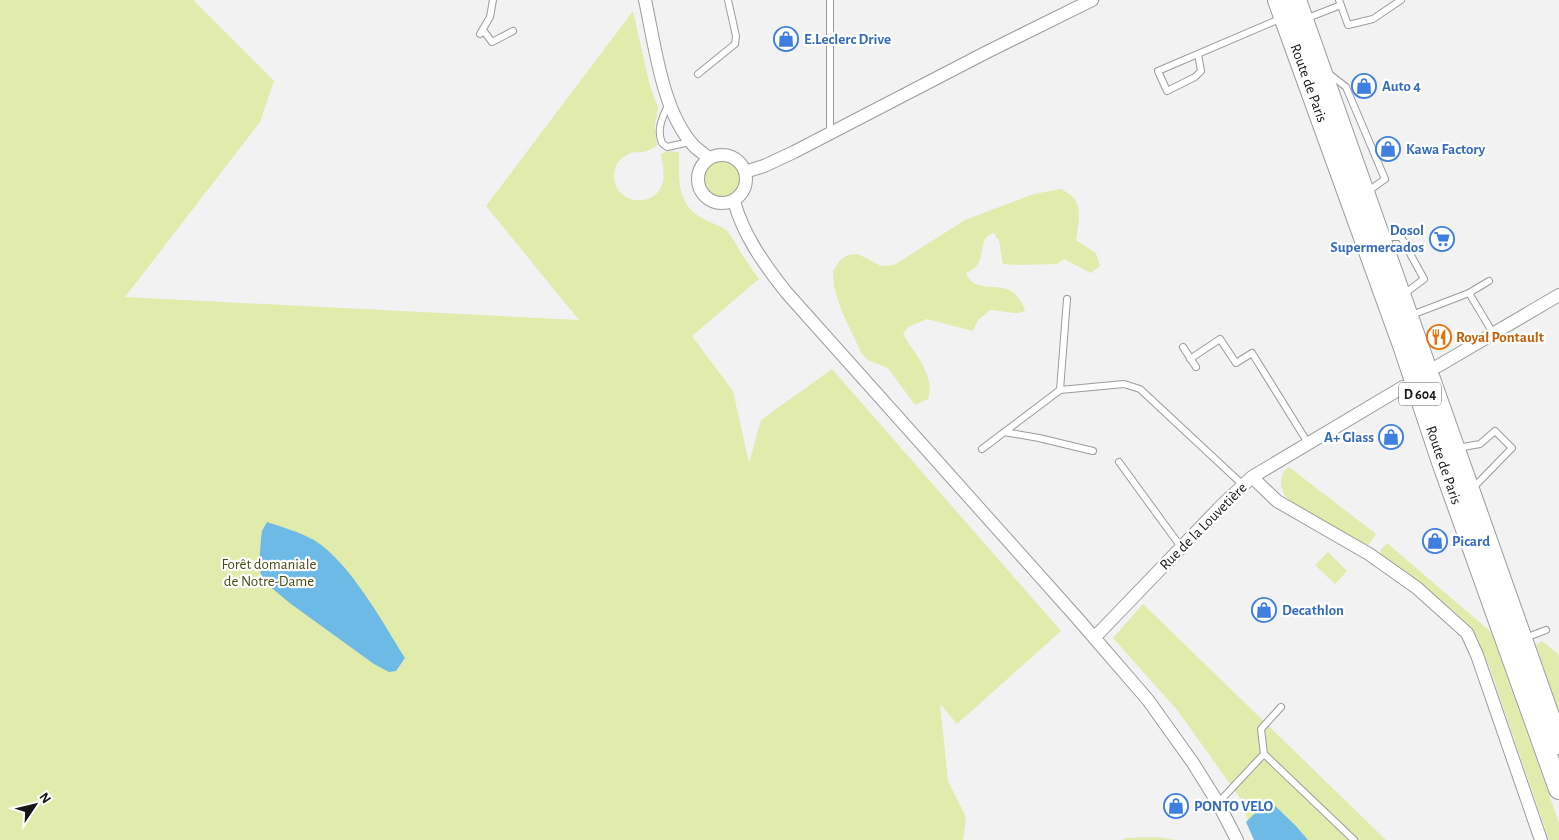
<svg xmlns="http://www.w3.org/2000/svg" width="1559" height="840" viewBox="0 0 1559 840" font-family="'Alegreya Sans',sans-serif">
<style>
.green{fill:#e0ebac}
.water{fill:#6dbae6}
.lines{fill:none;stroke-linecap:round;stroke-linejoin:round}
.lane-casing{stroke:#9a9b9c;stroke-width:8}
.street-casing{stroke:#9a9b9c;stroke-width:14}
.primary-casing{stroke:#9a9b9c;stroke-width:22}
.lane{stroke:#fff;stroke-width:6}
.street{stroke:#fff;stroke-width:12}
.primary{stroke:#fff;stroke-width:20}
.labels{text-anchor:middle;stroke-width:4.5;stroke-linejoin:round;paint-order:stroke}
.shield{fill:#fff;stroke:#5b5c5c;stroke-width:1}
.shield-label{font-size:14px;font-weight:bold;fill:#151616}
.shop-label{font-size:15px;font-weight:bold;fill:#366cbe;stroke:#fff;text-anchor:start}
.street-label{font-size:15px;fill:#151616;stroke:#fff}
.food-label{font-size:15px;font-weight:bold;fill:#c56008;stroke:#fff;text-anchor:start}
.park-label{font-size:15px;fill:#464d16;stroke:#fff}
</style>
<rect width="100%" height="100%" fill="#f2f2f3"/>
<path class="green" d="M 0,0 L 193,0 L 274,81 L 260,122 L 125,297 L 579,320 L 486,206 L 633,11 L 650,86 L 658,108 L 655,125 L 657,146 C 654,147 650,150 646,151 C 636,154 633,149 621,159 C 616,163 614,170 614,176 C 614,205 657,210 663,181 C 665,173 662,163 661,154 L 668,151 L 679,152 C 679,177 676,204 702,218 C 710,223 718,224 726,230 C 734,238 737,247 743,256 C 748,264 753,271 759,279 L 692,336 L 733,391 L 749,463 L 761,420 L 832,369 L 1061,631 L 957,724 L 940,704 L 948,781 L 966,817 L 963,840 L 0,840 Z
M703 179a19 19 0 1 1 38 0a19 19 0 1 1-38 0Z
M 1061,189 C 1064,191 1069,193 1072,196 C 1083,206 1078,227 1076,240 L 1096,253 L 1100,266 L 1091,273 L 1064,259 L 1057,264 L 1018,265 L 1003,264 L 999,241 L 994,233 C 974,238 991,264 966,273 C 977,301 1012,270 1025,311 C 1015,316 1002,310 990,310 L 978,320 L 973,331 L 927,319 L 908,327 L 903,334 C 914,353 936,376 928,399 L 915,405 L 888,368 L 868,360 L 862,354 L 842,312 L 834,287 L 833,271 L 840,260 L 848,255 L 858,254 L 881,266 L 894,265 L 965,220 L 1034,194 Z
M 1289,467 L 1376,534 L 1369,544 L 1365,546 L 1287,501 L 1288,499 C 1279,489 1278,474 1289,467 Z
M 1387,543 L 1491,632 L 1559,823 L 1559,840 L 1549,840 L 1489,666 L 1477,637 L 1469,625 L 1455,612 L 1393,563 L 1381,555 L 1380,551 Z
M 1328,552 L 1347,571 L 1335,584 L 1315,565 Z
M 1143,604 L 1386,840 L 1255,840 L 1240,798 L 1178,711 L 1113,638 Z
M 1542,641 L 1559,655 L 1559,712 L 1536,645 Z
M 1156,837 L 1177,840 L 1122,840 L 1126,838 Z"/>
<path class="water" d="M 267,522 C 282,527 299,532 314,540 C 349,561 383,623 405,658 L 396,671 L 389,672 L 374,664 L 291,604 L 262,580 L 259,565 L 261,539 L 262,531 Z
M 1269,800 L 1295,825 L 1308,840 L 1254,840 L 1246,822 Z"/>
<g class="lines">
<defs>
<path id="lane" d="M 830,0 L 830,134
M 1339,0 L 1348,25 L 1373,19 L 1401,0
M 1305,19 L 1341,5
M 483,30 L 492,42 L 513,31
M 480,34 L 490,17 L 493,0
M 1198,54 L 1201,71 L 1195,77 L 1167,91 L 1158,71 L 1282,18
M 1328,73 L 1346,87 L 1385,179 L 1367,192
M 698,74 L 735,44 L 736,36 L 728,0
M 669,103 C 663,116 656,129 662,143 L 667,147 L 690,142
M 1382,237 L 1401,237 L 1424,279 L 1404,294
M 1469,293 L 1493,333
M 1409,316 L 1469,293 L 1489,281
M 1183,347 L 1196,367
M 1190,359 L 1220,339 L 1236,363 L 1252,353 L 1308,443
M 1060,390 L 1067,299
M 1004,432 L 1039,438 L 1093,451
M 1457,448 L 1480,444 L 1495,431 L 1512,448 L 1472,489
M 982,449 L 1060,390 L 1124,384 L 1140,389 L 1243,485
M 1119,462 L 1181,547
M 1525,638 L 1546,630
M 1281,707 L 1261,729 L 1264,754 L 1354,840
M 1218,803 L 1264,754"/>
<path id="street" d="M 645,0 C 655,45 662,112 694,146 C 698,150 704,154 709,158
M698 179a24 24 0 1 1 48 0a24 24 0 1 1-48 0Z
M 745,172 L 764,166 L 794,152 L 985,53 L 1092,0
M 734,201 C 743,235 764,264 786,292 L 1078,619 L 1148,700 L 1193,763 L 1218,803 L 1237,840
M 1438,366 L 1559,295
M 1252,477 L 1277,501 L 1369,554 L 1417,588 L 1467,633 L 1477,655 L 1541,840
M 1094,638 L 1222,505 L 1252,477 L 1403,387"/>
<path id="primary" d="M 1278,0 L 1404,348 L 1442,462 L 1559,789
M 1296,0 L 1559,744"/>
</defs>
<use href="#lane" class="lane-casing"/>
<use href="#street" class="street-casing"/>
<use href="#primary" class="primary-casing"/>
<use href="#lane" class="lane"/>
<use href="#street" class="street"/>
<use href="#primary" class="primary"/>
</g>
<defs>
<symbol id="shop-ring" viewBox="-11 -11 22 22"><circle r="9.5" fill="#fff" stroke="#3f7fe0" stroke-width="1.5"/><path d="M-5-2.5h2.3a2.7 3.5 0 0 1 5.4 0H5L5.5 6h-11ZM-1.5-2.5h3a1.5 2.3 0 0 0-3 0Z" fill="#3f7fe0"/></symbol>
<symbol id="supermarket-ring" viewBox="-11 -11 22 22"><circle r="9.5" fill="#fff" stroke="#3f7fe0" stroke-width="1.5"/><path d="M-6-5.5h2.5l.6 2H6L4.5 2H-2.5L-4.4-4H-6ZM-1.5 3.2a1.3 1.3 0 1 0 .1 0ZM3 3.2a1.3 1.3 0 1 0 .1 0Z" fill="#3f7fe0"/></symbol>
<symbol id="restaurant-ring" viewBox="-11 -11 22 22"><circle r="9.5" fill="#fff" stroke="#e8710a" stroke-width="1.5"/><path d="M-5-6h1v4h1v-4h1v4h1v-4h1v5L-1.5 .5V6h-2V.5L-5-1ZM5-6V6H3V1.5H1.5Q1.5-4 5-6Z" fill="#e8710a"/></symbol>
</defs>
<g fill-rule="evenodd">
<use href="#shop-ring" x="772" y="25" width="28" height="28"/>
<use href="#shop-ring" x="1350" y="72" width="28" height="28"/>
<use href="#shop-ring" x="1374" y="135" width="28" height="28"/>
<use href="#supermarket-ring" x="1428" y="225" width="28" height="28"/>
<use href="#restaurant-ring" x="1425" y="323" width="28" height="28"/>
<use href="#shop-ring" x="1377" y="423" width="28" height="28"/>
<use href="#shop-ring" x="1421" y="527" width="28" height="28"/>
<use href="#shop-ring" x="1250" y="596" width="28" height="28"/>
<use href="#shop-ring" x="1162" y="792" width="28" height="28"/>
</g>
<g class="labels">
<rect class="shield" x="1399" y="382.5" width="42" height="23" rx="4"/>
<g class="shield-label">
<text x="1420" y="399">D 604</text>
</g>
<g class="shop-label">
<text x="804" y="44">E.Leclerc Drive</text>
<text x="1382" y="91">Auto 4</text>
<text x="1406" y="154">Kawa Factory</text>
<text x="1424" y="235" text-anchor="end">Dosol<tspan x="1424" dy="17">Supermercados</tspan></text>
<text x="1374" y="442" text-anchor="end">A+ Glass</text>
<text x="1452" y="546">Picard</text>
<text x="1282" y="615">Decathlon</text>
<text x="1194" y="811">PONTO VELO</text>
</g>
<g class="street-label">
<text transform="translate(1309 83) rotate(70)" y="5">Route de Paris</text>
<text transform="translate(1444 465) rotate(71)" y="5">Route de Paris</text>
<text transform="translate(1203 526) rotate(-45)" y="5">Rue de la Louvetière</text>
</g>
<g class="food-label">
<text x="1456" y="342">Royal Pontault</text>
</g>
<g class="park-label">
<text x="269" y="569">Forêt domaniale<tspan x="269" dy="17">de Notre-Dame</tspan></text>
</g>
</g>
<g transform="translate(35 805) rotate(55)" stroke="#ffffff" stroke-width="4" paint-order="stroke">
<path d="M0-4L9 19L0 12L-9 19Z" fill="#151616"/>
<text y="-8" font-size="14" font-weight="bold" text-anchor="middle" fill="#151616">N</text>
</g>
</svg>
